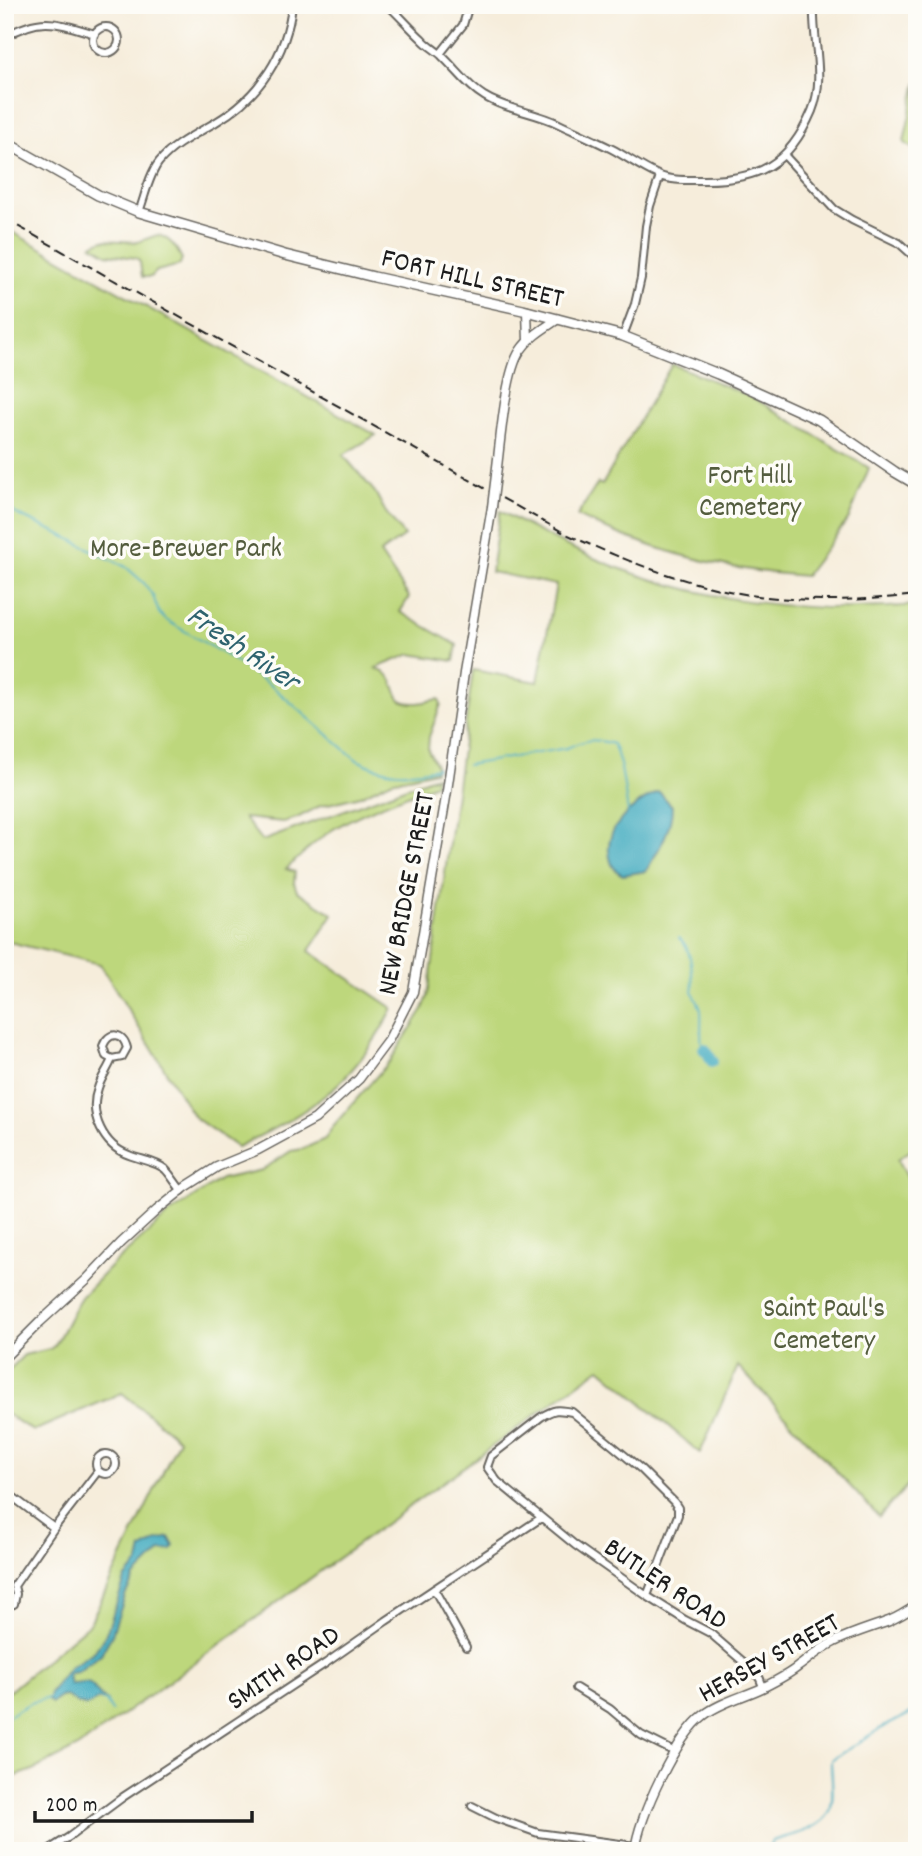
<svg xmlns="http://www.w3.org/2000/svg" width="922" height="1856" viewBox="0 0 922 1856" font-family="Dekko,sans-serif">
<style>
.green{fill:#bdd77c;stroke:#6c7a4c;stroke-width:2}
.water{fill:#40aabf;stroke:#2e636e;stroke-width:2}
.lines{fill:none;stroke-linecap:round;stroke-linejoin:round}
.stream{stroke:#40aabf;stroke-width:2}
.river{stroke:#40aabf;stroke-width:12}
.minor-casing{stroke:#68655f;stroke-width:10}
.tertiary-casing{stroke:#68655f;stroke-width:11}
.secondary-casing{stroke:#68655f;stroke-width:12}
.minor{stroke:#fff;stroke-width:6}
.tertiary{stroke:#fff;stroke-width:8}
.secondary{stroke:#fff;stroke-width:9}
.rail{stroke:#1c1c1c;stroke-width:2;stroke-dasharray:10 5;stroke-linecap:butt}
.tertiary-bridge-casing{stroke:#68655f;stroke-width:11;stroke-linecap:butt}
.tertiary-bridge{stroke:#fff;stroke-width:8}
.labels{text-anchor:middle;stroke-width:7;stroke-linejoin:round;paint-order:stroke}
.street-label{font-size:28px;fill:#1c1c1c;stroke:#fdfcf7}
.park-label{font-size:28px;fill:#545d3e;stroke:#fdfcf7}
.water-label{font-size:30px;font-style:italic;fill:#2e636e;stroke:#fdfcf7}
</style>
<rect width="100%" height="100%" fill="#fdfcf7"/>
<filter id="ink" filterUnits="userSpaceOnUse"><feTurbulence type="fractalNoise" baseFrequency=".0143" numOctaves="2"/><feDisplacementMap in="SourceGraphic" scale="14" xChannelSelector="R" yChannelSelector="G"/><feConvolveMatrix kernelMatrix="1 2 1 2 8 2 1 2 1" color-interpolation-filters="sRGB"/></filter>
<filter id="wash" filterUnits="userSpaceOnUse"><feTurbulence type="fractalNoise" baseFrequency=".00686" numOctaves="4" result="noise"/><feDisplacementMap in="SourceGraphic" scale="28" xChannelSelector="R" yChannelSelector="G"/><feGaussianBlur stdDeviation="1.57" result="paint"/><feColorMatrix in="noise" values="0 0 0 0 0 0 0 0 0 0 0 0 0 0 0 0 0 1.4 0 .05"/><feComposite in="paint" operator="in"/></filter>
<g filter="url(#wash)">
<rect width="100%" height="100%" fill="#f6eddb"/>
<path class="green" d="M 917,82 L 917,152 L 904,142 Z
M 5,228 L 376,435 L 343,455 L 375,492 L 385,511 L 404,536 L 380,553 L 409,597 L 400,612 L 457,645 L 454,661 L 411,654 L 376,668 C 380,671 386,672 390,677 C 399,690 393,704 416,703 C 423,703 431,700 439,699 L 441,704 L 429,737 L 428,750 L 436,765 L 435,771 L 391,781 L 360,796 L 320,806 L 297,818 L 283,822 L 244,818 L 262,841 L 436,776 L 435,784 C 402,798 362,811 332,830 C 315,841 301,856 286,869 L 295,872 L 294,883 L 297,891 L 333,914 L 309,951 L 393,1008 C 355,1083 311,1112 237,1147 L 194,1117 L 100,964 L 5,941 Z
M 157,235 C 170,237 177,249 182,259 L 180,265 L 157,271 L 151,277 L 142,277 L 140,262 L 136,258 L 107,254 L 92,245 L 103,240 L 138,242 Z
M 672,364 L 752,397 L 869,468 L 849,518 L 805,576 C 725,571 649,550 577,516 L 598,483 L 602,485 Z
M 500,511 C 531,528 563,545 596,559 C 697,602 808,615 917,605 L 917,1146 L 898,1159 L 917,1196 L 917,1475 L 879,1517 L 738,1366 L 700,1453 L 600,1368 L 80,1746 L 33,1770 L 5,1780 L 5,1695 L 90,1623 L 179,1439 L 122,1393 L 33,1431 L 5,1413 L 5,1374 L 24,1355 L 50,1349 L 55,1345 L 75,1307 L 81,1297 L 112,1265 L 170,1213 L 221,1179 L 262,1170 L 291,1151 L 303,1149 L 325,1139 L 333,1126 L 390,1061 L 423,1009 L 428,996 L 473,670 L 538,682 L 556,585 L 491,572 Z"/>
<path class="water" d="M 659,792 L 672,806 C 672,830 658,851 646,871 L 623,875 C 615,871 612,867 610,858 C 602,828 635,803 659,792 Z
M 169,1537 L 174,1546 L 172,1550 L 161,1551 L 135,1577 L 126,1593 L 111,1637 L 101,1654 L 78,1672 L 70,1673 L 68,1676 L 70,1684 C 75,1684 83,1682 88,1683 C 95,1686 98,1696 105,1700 L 97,1700 L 87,1706 L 79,1704 L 66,1696 L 60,1697 L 52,1703 L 48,1700 L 50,1693 L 70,1667 L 95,1651 L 106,1634 L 125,1579 L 139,1562 L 142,1549 L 157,1541 Z"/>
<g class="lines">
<path class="stream" d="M 5,506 L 18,515 L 64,536 L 126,567 L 144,583 L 153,596 L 159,613 L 166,620 L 232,659 L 274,688 L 357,760 C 386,774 405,775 437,768
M 467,765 L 567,748 C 587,739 592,738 613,744 C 623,766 624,789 628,812
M 679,938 C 693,949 692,974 693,990 C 694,998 700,1003 701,1011 C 702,1022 700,1033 702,1045
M 102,1700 L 106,1701 L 112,1711
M 5,1718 L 30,1703 L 49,1698
M 768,1851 L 772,1841 C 789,1836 823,1829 830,1811 C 835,1796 831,1776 831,1760 L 878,1730 L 917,1710"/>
<path class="river" d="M 704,1049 L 708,1053 L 712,1061"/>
</g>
</g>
<g filter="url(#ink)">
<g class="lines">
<defs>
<path id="minor" d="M 388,5 C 400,16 410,28 422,39 C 428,46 436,50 442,56 C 456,69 467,86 484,96 C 506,110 535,112 559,124 C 576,132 594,140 612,149 C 627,157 642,168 658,175 C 670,181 687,180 700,180 C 758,181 789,165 812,111 C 826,77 812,40 814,5
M93 40a13 13 0 1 1 26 0a13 13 0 1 1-26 0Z
M 5,37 C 41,15 58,23 95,34
M 440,54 L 463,25 L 469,5
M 785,156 L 834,209 L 852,220 L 899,243 L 917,259
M 139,212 C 145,196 149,175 159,162 C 174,144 196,134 216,122 C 259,97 287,54 292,5
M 623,336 L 635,304 L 641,278 L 646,226 L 650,206 L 660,176
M 112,1059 L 106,1056 L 103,1046 C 109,1031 123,1032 127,1048 L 122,1057 L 112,1059 C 108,1069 101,1078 98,1088 C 88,1115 104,1146 129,1155 C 141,1160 155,1161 165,1169 C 171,1175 176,1184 182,1191
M96 1464a10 10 0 1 1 20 0a10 10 0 1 1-20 0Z
M 5,1491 L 54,1528 L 98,1471
M 434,1589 L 466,1647
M 647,1596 L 678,1515 L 678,1508 L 674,1502 L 641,1469 L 572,1412 C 557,1409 554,1409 541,1417 L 491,1456 L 487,1467 L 497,1481 L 575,1545 L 647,1596 L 685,1620 L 710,1633 L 755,1672 L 760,1679 L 763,1687
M 5,1607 L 14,1604 L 16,1594 L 14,1586 L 54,1528
M 576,1688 L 610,1709 L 641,1735 L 675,1752
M 472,1806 L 496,1818 L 538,1833 L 635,1846
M 47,1851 L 69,1837 L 123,1797 L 326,1663 L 386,1621 L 541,1518"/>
<path id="tertiary" d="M 527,311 L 528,341
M 496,475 C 500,446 505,373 520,351 C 530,336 545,328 558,319
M 5,1357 L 40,1322 L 87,1279 L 121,1243 L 157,1210 L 187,1186 L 217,1167 L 258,1150 L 315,1119 L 359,1079 L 389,1039 L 413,992 L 447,791 L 464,673 L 492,507
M 635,1851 C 638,1818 677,1735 704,1715 C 721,1702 743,1697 762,1688 C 774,1682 788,1675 799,1666 C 810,1658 821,1648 834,1642 C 852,1633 870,1628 889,1621 C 898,1617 908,1611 917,1605"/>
<path id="secondary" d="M 5,142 L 98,195 L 139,212 L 285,255 L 374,277 L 523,310 L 623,336 L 718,374 L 819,420 L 895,472 L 917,485"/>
</defs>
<use href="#minor" class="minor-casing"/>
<use href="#tertiary" class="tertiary-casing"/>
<use href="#secondary" class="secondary-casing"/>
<use href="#minor" class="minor"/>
<use href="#tertiary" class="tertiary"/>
<use href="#secondary" class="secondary"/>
<path class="rail" d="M 5,219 L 566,534 C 622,559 678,582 739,593 C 792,603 863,601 917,595"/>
<defs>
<path id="tertiary-bridge" d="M 492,507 L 496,475"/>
</defs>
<use href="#tertiary-bridge" class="tertiary-bridge-casing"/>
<use href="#tertiary-bridge" class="tertiary-bridge"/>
</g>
</g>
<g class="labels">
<g class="street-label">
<text transform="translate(473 276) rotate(13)" y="10">FORT HILL STREET</text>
<text transform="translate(404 893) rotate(-79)" y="10">NEW BRIDGE STREET</text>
<text transform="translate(667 1582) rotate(34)" y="10">BUTLER ROAD</text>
<text transform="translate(768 1656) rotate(-29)" y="10">HERSEY STREET</text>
<text transform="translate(282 1666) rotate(-34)" y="10">SMITH ROAD</text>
</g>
<g class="park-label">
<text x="750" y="483">Fort Hill<tspan x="750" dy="32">Cemetery</tspan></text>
<text x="186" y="556">More-Brewer Park</text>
<text x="824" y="1316">Saint Paul's<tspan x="824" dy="32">Cemetery</tspan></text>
</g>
<g class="water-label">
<text transform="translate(244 647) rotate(34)" y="10">Fresh River</text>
</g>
</g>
<rect width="922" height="1856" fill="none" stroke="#fdfcf7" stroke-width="28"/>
<path d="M35 1811v10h217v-10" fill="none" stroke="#1c1c1c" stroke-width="3.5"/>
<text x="46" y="1811" font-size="21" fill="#1c1c1c" stroke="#fdfcf7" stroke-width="5" paint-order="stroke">200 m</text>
</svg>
